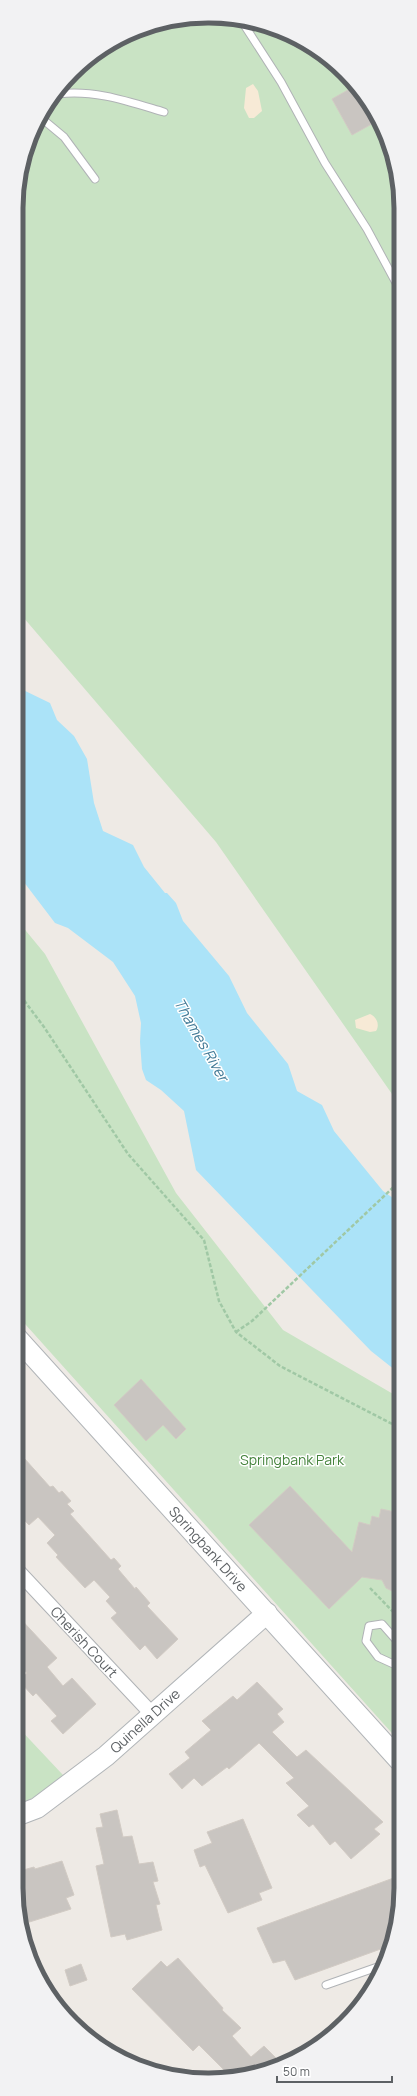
<svg xmlns="http://www.w3.org/2000/svg" width="417" height="2096" viewBox="0 0 417 2096" font-family="Manrope,sans-serif">
<style>
.green{fill:#c9e3c4}
.sand{fill:#f7ead6}
.water{fill:#abe3f8}
.building{fill:#c9c5c1;stroke:#d2cbc4}
.lines{fill:none;stroke-linecap:round;stroke-linejoin:round}
.lane-casing{stroke:#b0b3b6;stroke-width:9}
.street-casing{stroke:#b0b3b6;stroke-width:16}
.secondary-casing{stroke:#b1b5b8;stroke-width:22}
.path{stroke:#a0c8a5;stroke-width:2.5;stroke-dasharray:4 2;stroke-linecap:butt}
.lane{stroke:#fff;stroke-width:7}
.street{stroke:#fff;stroke-width:14}
.secondary{stroke:#fff;stroke-width:20}
.labels{text-anchor:middle;stroke-width:3;stroke-linejoin:round;paint-order:stroke}
.park-label{font-size:14px;fill:#45833d;stroke:#fff}
.street-label{font-size:14px;fill:#5d6164;stroke:#fff}
.water-label{font-size:15px;font-style:italic;fill:#437b97;stroke:#fff}
.rim{fill:none;stroke:#5d6164;stroke-width:5}
</style>
<rect width="100%" height="100%" fill="#eeeae5"/>
<path class="green" d="M 233,18 L 294,36 L 345,73 L 381,124 L 401,196 L 400,1091 L 392,1094 L 216,842 L 17,610 L 18,184 L 42,112 L 91,56 L 158,23 Z
M 17,920 L 45,954 L 176,1193 L 283,1330 L 400,1398 L 399,1741 L 17,1315 Z
M 16,1725 L 63,1775 L 36,1796 L 16,1807 Z"/>
<path class="sand" d="M 253,84 L 258,91 L 262,111 L 254,118 L 249,118 L 244,108 L 246,88 Z
M 370,1014 C 377,1017 380,1025 376,1031 L 370,1032 L 356,1028 L 355,1020 Z"/>
<path class="water" d="M 17,687 L 50,703 L 57,720 L 74,736 L 87,759 L 94,803 L 103,831 L 133,845 L 144,867 L 165,893 L 167,893 L 176,903 L 183,921 L 229,976 L 247,1013 L 288,1064 L 297,1091 L 322,1105 L 334,1131 L 383,1191 L 400,1203 L 400,1374 L 371,1351 L 196,1170 L 184,1111 L 161,1090 L 146,1080 L 142,1069 L 140,1042 L 141,1023 L 135,996 L 113,962 L 68,928 L 55,923 L 17,873 Z"/>
<path class="building" d="M 355,86 L 379,120 L 352,135 L 332,99 Z
M 141,1379 L 186,1429 L 176,1439 L 163,1425 L 146,1441 L 114,1405 Z
M 16,1449 L 50,1487 L 53,1486 L 59,1493 L 62,1491 L 71,1501 L 67,1504 L 74,1511 L 70,1514 L 111,1560 L 114,1558 L 121,1566 L 118,1569 L 135,1589 L 136,1587 L 150,1603 L 147,1606 L 178,1639 L 157,1659 L 145,1645 L 140,1650 L 111,1618 L 117,1613 L 106,1601 L 110,1597 L 94,1580 L 85,1588 L 56,1557 L 58,1555 L 47,1543 L 55,1535 L 38,1517 L 29,1525 L 16,1512 Z
M 290,1486 L 352,1552 L 359,1522 L 370,1525 L 372,1516 L 379,1518 L 381,1509 L 400,1513 L 400,1595 L 386,1588 L 382,1580 L 362,1577 L 329,1609 L 249,1525 Z
M 16,1614 L 57,1658 L 47,1667 L 63,1686 L 72,1678 L 96,1704 L 63,1734 L 51,1721 L 57,1716 L 36,1693 L 33,1696 L 19,1681 L 27,1673 L 16,1660 Z
M 257,1682 L 283,1709 L 277,1714 L 284,1722 L 272,1732 L 297,1757 L 306,1750 L 383,1822 L 374,1829 L 380,1834 L 351,1859 L 335,1841 L 330,1845 L 313,1824 L 309,1827 L 297,1815 L 309,1806 L 286,1783 L 294,1778 L 259,1743 L 229,1769 L 227,1767 L 202,1786 L 194,1778 L 182,1789 L 169,1774 L 190,1758 L 185,1752 L 211,1730 L 202,1721 L 233,1696 L 237,1700 Z
M 117,1810 L 123,1837 L 132,1836 L 139,1864 L 153,1862 L 158,1881 L 153,1882 L 160,1904 L 156,1905 L 162,1930 L 127,1940 L 125,1934 L 111,1937 L 96,1866 L 104,1864 L 96,1828 L 103,1827 L 100,1814 Z
M 243,1819 L 272,1888 L 259,1893 L 262,1900 L 228,1913 L 205,1865 L 200,1867 L 194,1850 L 212,1843 L 207,1832 Z
M 62,1861 L 74,1895 L 66,1898 L 71,1909 L 23,1924 L 16,1888 L 16,1872 L 34,1867 L 35,1869 Z
M 399,1876 L 399,1912 L 389,1946 L 295,1980 L 285,1960 L 273,1963 L 257,1928 Z
M 178,1958 L 223,2008 L 222,2010 L 241,2028 L 232,2036 L 251,2057 L 264,2046 L 276,2058 L 258,2071 L 229,2075 L 199,2045 L 193,2051 L 132,1989 L 161,1961 L 167,1967 Z
M 81,1964 L 87,1980 L 70,1986 L 65,1970 Z"/>
<g class="lines">
<defs>
<path id="lane" d="M 241,20 L 281,82 L 325,163 L 367,229 L 401,292
M 58,94 C 94,89 130,102 164,112
M 40,117 L 64,137 L 95,179
M 400,1667 L 378,1657 L 366,1641 L 369,1626 L 382,1624 L 397,1641 L 400,1656
M 326,1985 L 383,1965"/>
<path id="street" d="M 16,1569 L 152,1714"/>
<path id="secondary" d="M 17,1338 L 399,1760
M 16,1816 L 37,1808 L 106,1756 L 267,1613"/>
</defs>
<use href="#lane" class="lane-casing"/>
<use href="#street" class="street-casing"/>
<use href="#secondary" class="secondary-casing"/>
<path class="path" d="M 17,991 L 44,1027 L 128,1154 L 204,1240 L 219,1301 L 236,1332 L 280,1366 L 400,1428
M 236,1332 L 252,1321 L 400,1181
M 370,1588 L 400,1619"/>
<use href="#lane" class="lane"/>
<use href="#street" class="street"/>
<use href="#secondary" class="secondary"/>
</g>
<g class="labels">
<g class="park-label">
<text x="292" y="1465">Springbank Park</text>
</g>
<g class="street-label">
<text transform="translate(208 1549) rotate(48)" y="5">Springbank Drive</text>
<text transform="translate(84 1642) rotate(47)" y="5">Cherish Court</text>
<text transform="translate(145 1721) rotate(-42)" y="5">Quinella Drive</text>
</g>
<g class="water-label">
<text transform="translate(201 1040) rotate(60)" y="5">Thames River</text>
</g>
</g>
<path d="M0 0H417V2096H0ZM208 23H209A185 185 0 0 1 394 208V1888A185 185 0 0 1 209 2073H208A185 185 0 0 1 23 1888V208A185 185 0 0 1 208 23Z" fill="#f2f2f3" fill-rule="evenodd"/>
<path class="rim" d="M208 23H209A185 185 0 0 1 394 208V1888A185 185 0 0 1 209 2073H208A185 185 0 0 1 23 1888V208A185 185 0 0 1 208 23Z"/>
<path d="M277 2076v6h115v-6" fill="none" stroke="#5d6164" stroke-width="2"/>
<text x="283" y="2076" font-size="12" fill="#5d6164" stroke="#ffffff" stroke-width="3" paint-order="stroke">50 m</text>
</svg>
